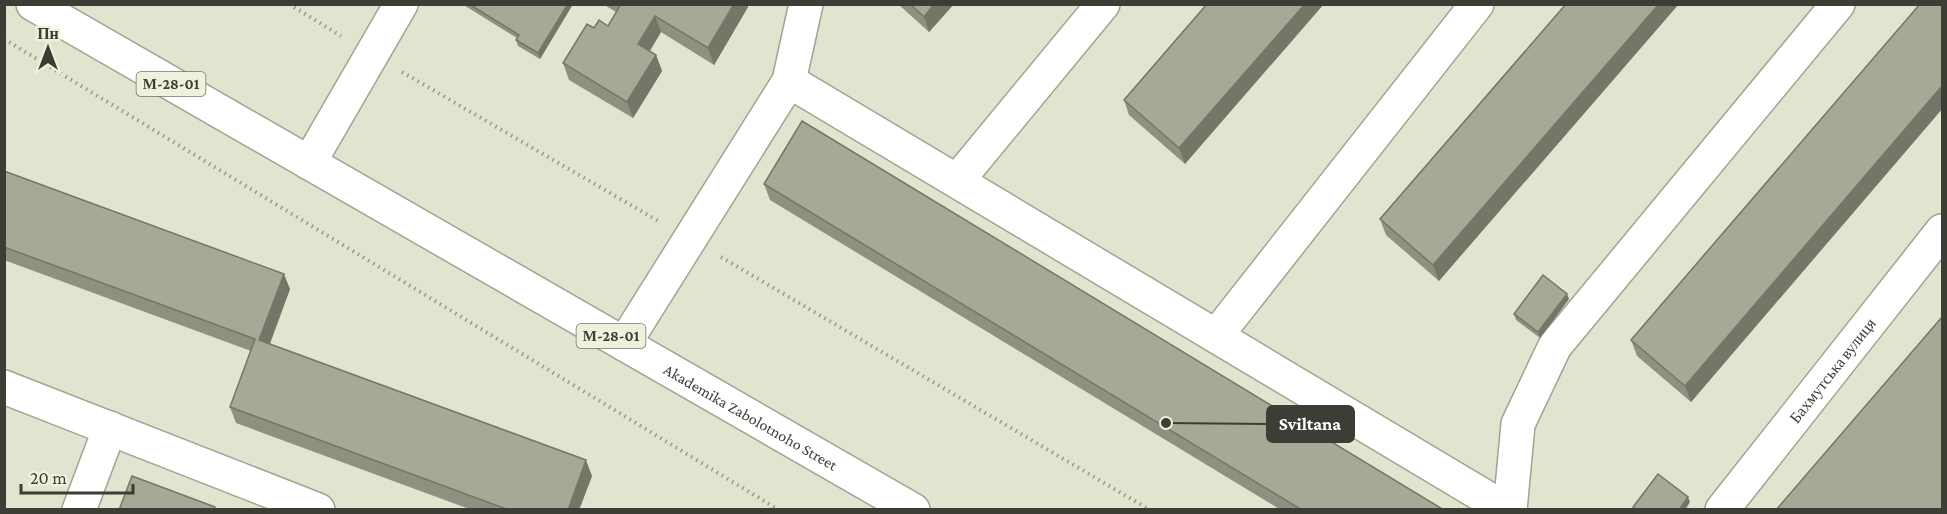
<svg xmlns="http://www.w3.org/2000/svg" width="1947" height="514" viewBox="0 0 1947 514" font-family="'Crimson Pro',serif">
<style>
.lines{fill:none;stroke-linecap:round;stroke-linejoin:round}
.minor-casing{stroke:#a1a490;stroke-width:36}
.highway-casing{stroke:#a1a490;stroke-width:36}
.path{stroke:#989a8b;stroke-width:4;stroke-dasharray:1.5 4.5;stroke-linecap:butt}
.minor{stroke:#fff;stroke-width:33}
.highway{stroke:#fff;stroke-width:33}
.wall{fill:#8f9180}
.shaded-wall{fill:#747668}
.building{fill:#a6a995;stroke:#747668;stroke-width:1.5}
.labels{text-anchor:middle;stroke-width:6;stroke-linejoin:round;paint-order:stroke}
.shield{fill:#eef2dd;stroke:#717367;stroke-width:1.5}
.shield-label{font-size:15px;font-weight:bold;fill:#3c3d35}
.street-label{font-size:16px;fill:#3c3d35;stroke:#eef2dd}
.leader{fill:none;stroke:#3c3d35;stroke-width:2}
.callout-dot{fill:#3c3d35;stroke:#eef2dd;stroke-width:2}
.callout{fill:#3c3d35;stroke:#3c3d35;stroke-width:2}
.callout-label{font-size:18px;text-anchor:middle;font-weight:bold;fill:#fff}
</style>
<rect width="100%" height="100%" fill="#e1e4cf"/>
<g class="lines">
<defs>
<g id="minor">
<path d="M 789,81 L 1507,510"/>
<path d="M 309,163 L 401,4"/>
<path d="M 957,181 L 1103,4"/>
<path d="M 1216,336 L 1477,4"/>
<path d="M 624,344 L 789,81 L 806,4"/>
<path d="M 4,387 L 318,510"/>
<path d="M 79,510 L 110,428"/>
<path d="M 1510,510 L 1518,424 L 1555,346 L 1838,4"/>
<path id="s1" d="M 1722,510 L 1942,231"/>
</g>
<g id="highway">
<path id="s2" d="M 33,4 L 913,510"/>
</g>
</defs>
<use href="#minor" class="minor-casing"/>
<use href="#highway" class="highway-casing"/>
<path class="path" d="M 289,4 L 341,36
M 4,39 L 779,510
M 402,72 L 660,222
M 721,257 L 1150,510"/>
<use href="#minor" class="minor"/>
<use href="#highway" class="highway"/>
</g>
<path class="wall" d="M 462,4 L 573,4 L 540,59 L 518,46 L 516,40 L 517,38 Z
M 603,4 L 748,4 L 748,7 L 714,65 L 661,32 L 650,51 L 656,55 L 662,71 L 633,118 L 569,80 L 563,63 L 594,28 L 608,26 L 616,12 Z
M 898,4 L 954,4 L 929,32 Z
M 1207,4 L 1185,164 L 1129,115 L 1124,100 Z
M 1566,4 L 1439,281 L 1386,235 L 1380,219 Z
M 1942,4 L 1942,109 L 1691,402 L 1637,356 L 1631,340 Z
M 4,171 L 290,289 L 270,344 L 592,476 L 579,510 L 472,510 L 236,423 L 230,407 L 251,351 L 4,260 Z
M 764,184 L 1444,510 L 1281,510 L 770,200 Z
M 1569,299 L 1540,338 L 1516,320 L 1514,314 Z"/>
<path class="shaded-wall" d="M 568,4 L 573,4 L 540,59 L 538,53 Z
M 734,4 L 748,4 L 748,7 L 714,65 L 708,48 Z
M 934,4 L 954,4 L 929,32 L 924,17 Z
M 1305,4 L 1324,4 L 1185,164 L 1179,148 Z
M 1659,4 L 1679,4 L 1439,281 L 1433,265 Z
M 655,16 L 661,32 L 644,60 L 638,44 Z
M 656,55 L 662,71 L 633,118 L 627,102 Z
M 1942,86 L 1942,109 L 1691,402 L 1685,386 Z
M 284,274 L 290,289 L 265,356 L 259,340 Z
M 1567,294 L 1569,299 L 1540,338 L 1538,332 Z
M 586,460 L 592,476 L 579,510 L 568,510 Z
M 1688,497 L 1690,502 L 1685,510 L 1679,510 Z"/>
<path class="building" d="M 469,4 L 568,4 L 538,53 L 516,40 L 519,35 Z
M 621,4 L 734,4 L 708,48 L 655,16 L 638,44 L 656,55 L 627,102 L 563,63 L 587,24 L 594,28 L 599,20 L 608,26 Z
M 910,4 L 934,4 L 924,17 Z
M 1207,4 L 1305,4 L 1179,148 L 1124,100 Z
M 1566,4 L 1659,4 L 1433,265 L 1380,219 Z
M 1920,4 L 1942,4 L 1942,86 L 1685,386 L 1631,340 Z
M 802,121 L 1444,510 L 1302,510 L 764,184 Z
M 4,171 L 284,274 L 259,340 L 586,460 L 568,510 L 509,510 L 230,407 L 255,339 L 4,247 Z
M 1543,275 L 1567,294 L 1538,332 L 1514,314 Z
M 1942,317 L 1942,510 L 1776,510 Z
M 1658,474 L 1688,497 L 1679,510 L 1635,510 L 1633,507 Z
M 132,476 L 215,507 L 214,510 L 119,510 Z"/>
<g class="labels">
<g class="shield">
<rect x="136.5" y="72" width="69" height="24" rx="4.5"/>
<rect x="576.5" y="324" width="69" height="24" rx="4.5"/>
</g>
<g class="shield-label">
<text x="171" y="89">М-28-01</text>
<text x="611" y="341">М-28-01</text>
</g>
<g class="street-label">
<text dy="6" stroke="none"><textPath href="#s1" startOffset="178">Бахмутська вулиця</textPath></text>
<text dy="6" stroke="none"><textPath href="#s2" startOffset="828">Akademika Zabolotnoho Street</textPath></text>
</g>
</g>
<path class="leader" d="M1166 423L1267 424"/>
<circle class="callout-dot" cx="1166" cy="423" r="6"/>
<rect class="callout" x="1267" y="406" width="87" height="36" rx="6"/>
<g class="callout-label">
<text x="1310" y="430">Sviltana</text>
</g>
<rect width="1947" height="514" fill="none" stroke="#3c3d35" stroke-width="12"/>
<g transform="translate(48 48)" stroke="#eef2dd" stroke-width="4.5" paint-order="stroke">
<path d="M0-4.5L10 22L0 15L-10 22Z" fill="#3c3d35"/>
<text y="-9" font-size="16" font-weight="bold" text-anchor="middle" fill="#3c3d35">Пн</text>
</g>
<path d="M21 484v9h112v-9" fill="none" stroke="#3c3d35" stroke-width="3"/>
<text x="30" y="484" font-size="18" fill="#3c3d35" stroke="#eef2dd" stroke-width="4.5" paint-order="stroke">20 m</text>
</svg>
